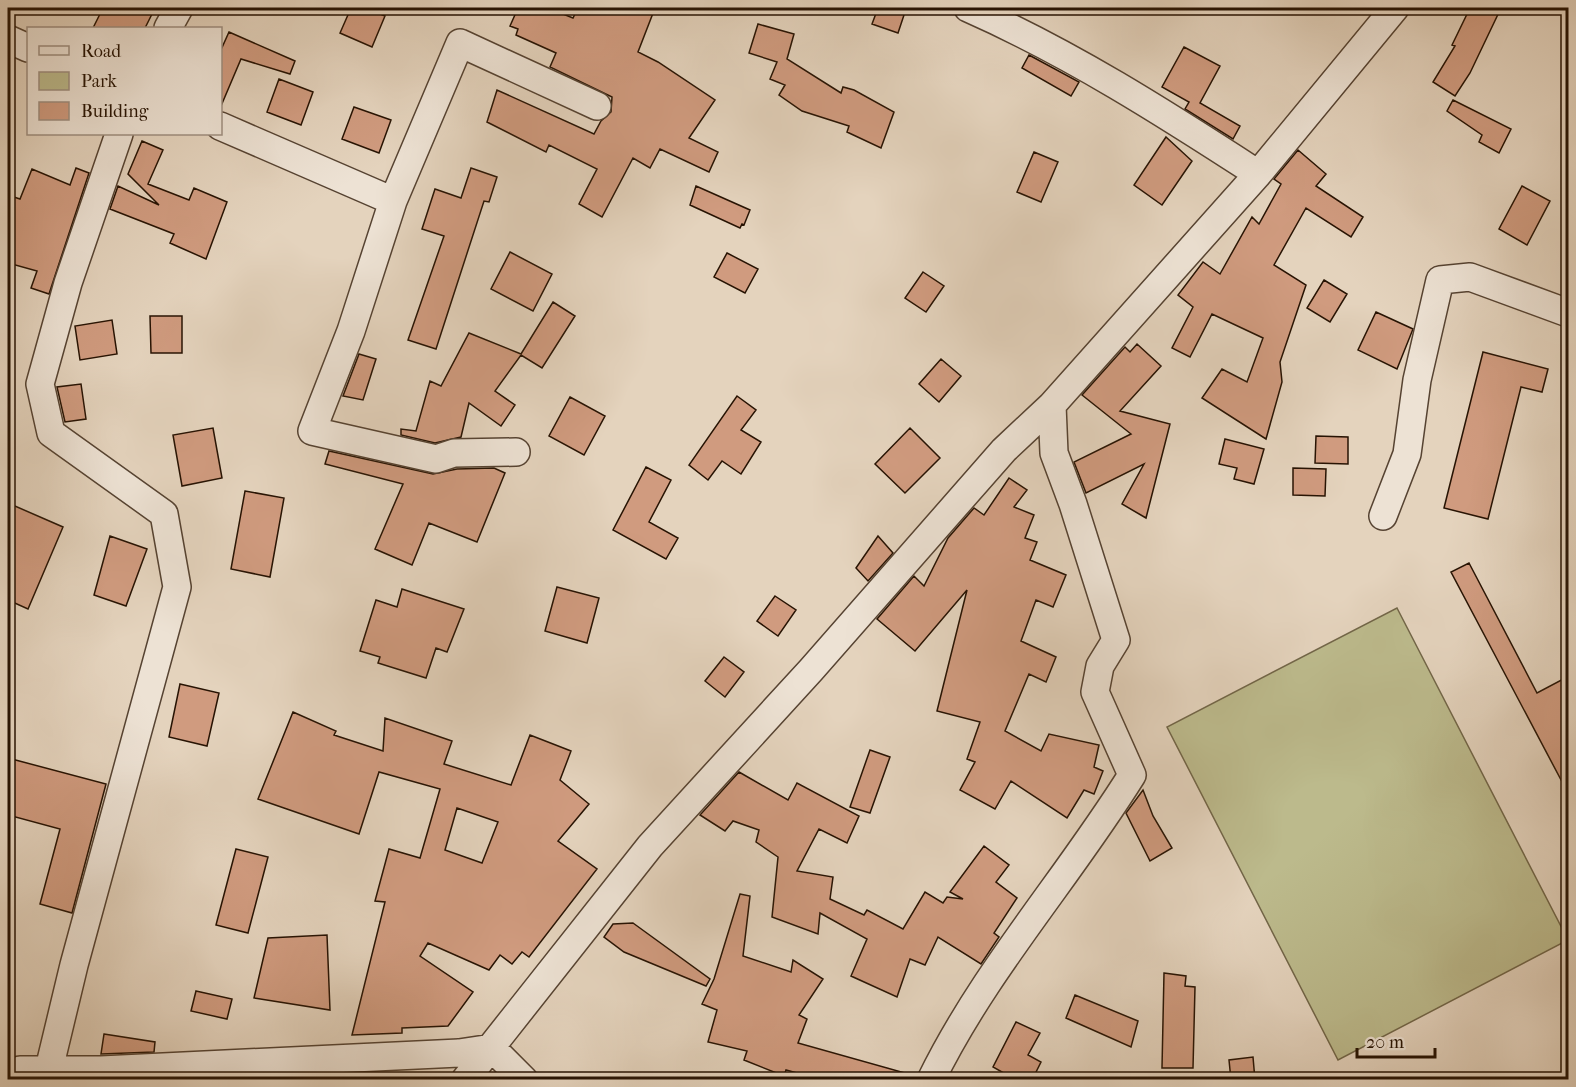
<svg xmlns="http://www.w3.org/2000/svg" width="1576" height="1087" viewBox="0 0 1576 1087" font-family="'IM FELL French Canon',serif">
<style>
.green{fill:#bcba8c;stroke:#726648;stroke-width:1.5}
.building{fill:#d09b7f;stroke:#271303;stroke-width:1.5;fill-rule:evenodd}
.lines{fill:none;stroke-linecap:round;stroke-linejoin:round}
.minor-casing{stroke:#564332;stroke-width:30}
.minor{stroke:#ede2d4;stroke-width:27}
</style>
<rect width="100%" height="100%" fill="#e4d3bd"/>
<filter id="stains"><feTurbulence type="fractalNoise" baseFrequency=".00333" numOctaves="4"/><feColorMatrix values="0 0 0 0 .2 0 0 0 0 .09 0 0 0 0 .02 0 0 0 .5 -.17"/></filter>
<radialGradient id="worn" r=".72"><stop offset=".6" stop-color="#630" stop-opacity="0"/><stop offset="1" stop-color="#630" stop-opacity=".3"/></radialGradient>
<path class="green" d="M 1397,608 L 1568,940 L 1338,1060 L 1167,727 Z"/>
<path class="building" d="M 103,8 L 155,8 L 145,28 L 93,28 Z
M 351,8 L 366,8 L 385,16 L 372,47 L 340,33 Z
M 518,8 L 548,8 L 573,18 L 578,8 L 655,8 L 638,52 L 658,62 L 715,100 L 689,138 L 718,152 L 709,172 L 660,149 L 650,168 L 633,158 L 602,217 L 579,204 L 597,169 L 549,145 L 546,152 L 487,122 L 497,90 L 594,134 L 601,121 L 611,112 L 612,97 L 550,67 L 556,53 L 516,35 L 518,29 L 510,26 Z
M 878,8 L 893,8 L 905,12 L 898,33 L 872,24 Z
M 1470,8 L 1501,8 L 1470,73 L 1455,96 L 1433,82 L 1455,46 L 1452,45 Z
M 758,24 L 794,34 L 787,59 L 841,93 L 843,87 L 854,90 L 894,112 L 881,148 L 847,132 L 849,126 L 802,111 L 779,95 L 785,85 L 770,79 L 777,62 L 749,53 Z
M 229,32 L 295,61 L 290,74 L 241,59 L 221,106 L 220,52 Z
M 1184,47 L 1220,66 L 1200,103 L 1240,126 L 1233,139 L 1185,109 L 1189,102 L 1162,87 Z
M 1029,55 L 1079,82 L 1071,96 L 1022,68 Z
M 279,79 L 313,92 L 301,125 L 267,112 Z
M 1453,100 L 1511,129 L 1499,153 L 1479,142 L 1482,135 L 1447,111 Z
M 354,107 L 391,120 L 379,153 L 342,139 Z
M 1166,137 L 1192,161 L 1162,205 L 1134,185 Z
M 142,141 L 163,150 L 148,184 L 189,200 L 194,188 L 227,202 L 206,259 L 170,243 L 174,234 L 110,209 L 118,186 L 159,205 L 128,174 Z
M 1298,150 L 1326,174 L 1316,186 L 1363,217 L 1351,237 L 1306,208 L 1274,265 L 1306,285 L 1280,362 L 1282,382 L 1266,439 L 1202,398 L 1222,369 L 1247,382 L 1263,338 L 1212,314 L 1190,357 L 1172,348 L 1193,307 L 1178,295 L 1203,262 L 1220,274 L 1252,217 L 1259,224 L 1281,184 L 1274,179 Z
M 1034,152 L 1058,162 L 1041,202 L 1017,192 Z
M 76,168 L 89,173 L 49,294 L 31,288 L 37,271 L 8,263 L 8,195 L 20,199 L 32,169 L 70,185 Z
M 471,168 L 497,177 L 489,202 L 484,201 L 436,349 L 408,340 L 444,236 L 422,229 L 435,189 L 461,198 Z
M 696,186 L 750,210 L 744,225 L 742,224 L 740,228 L 690,205 Z
M 1522,186 L 1550,201 L 1527,245 L 1499,229 Z
M 510,252 L 552,274 L 533,311 L 491,289 Z
M 727,253 L 758,269 L 745,293 L 714,277 Z
M 923,272 L 944,286 L 926,312 L 905,298 Z
M 1324,280 L 1347,294 L 1330,322 L 1307,308 Z
M 553,302 L 575,316 L 542,368 L 521,355 L 495,391 L 515,405 L 501,426 L 469,403 L 461,437 L 435,443 L 401,435 L 401,429 L 416,431 L 430,381 L 441,386 L 469,333 L 521,354 Z
M 1376,312 L 1413,329 L 1397,369 L 1358,350 Z
M 150,316 L 182,316 L 182,353 L 151,353 Z
M 112,320 L 117,354 L 80,360 L 75,326 Z
M 1137,344 L 1161,366 L 1120,411 L 1170,424 L 1146,518 L 1122,504 L 1144,464 L 1086,493 L 1074,462 L 1131,434 L 1082,395 L 1125,347 L 1130,352 Z
M 1483,352 L 1548,369 L 1542,392 L 1521,387 L 1488,519 L 1444,508 Z
M 359,354 L 376,359 L 363,400 L 343,396 Z
M 941,359 L 961,376 L 939,402 L 919,384 Z
M 81,384 L 86,419 L 65,422 L 57,387 Z
M 737,396 L 756,410 L 741,430 L 761,442 L 741,474 L 722,461 L 708,480 L 689,465 Z
M 570,397 L 605,416 L 584,455 L 549,436 Z
M 213,428 L 222,478 L 182,486 L 173,435 Z
M 910,428 L 940,458 L 905,493 L 875,464 Z
M 1316,436 L 1348,437 L 1348,464 L 1315,463 Z
M 1225,439 L 1264,449 L 1254,484 L 1234,479 L 1237,468 L 1219,464 Z
M 329,451 L 433,474 L 457,469 L 494,468 L 505,473 L 477,542 L 429,523 L 412,565 L 375,549 L 403,484 L 325,464 Z
M 646,467 L 671,480 L 649,522 L 678,538 L 666,559 L 613,530 Z
M 1293,468 L 1326,469 L 1325,496 L 1293,495 Z
M 1009,478 L 1027,490 L 1014,507 L 1034,515 L 1025,538 L 1037,542 L 1030,560 L 1066,575 L 1053,607 L 1036,600 L 1021,641 L 1056,657 L 1046,682 L 1029,674 L 1005,731 L 1041,751 L 1049,734 L 1099,745 L 1094,767 L 1103,771 L 1094,794 L 1084,790 L 1067,818 L 1011,781 L 995,809 L 960,790 L 975,762 L 967,759 L 980,722 L 937,711 L 967,590 L 915,651 L 877,619 L 914,576 L 924,586 L 948,538 L 974,508 L 984,515 Z
M 245,491 L 284,498 L 270,577 L 231,569 Z
M 8,503 L 63,527 L 28,609 L 8,600 Z
M 110,536 L 147,549 L 126,606 L 94,595 Z
M 878,536 L 893,553 L 868,581 L 856,568 Z
M 1469,563 L 1537,693 L 1569,676 L 1569,795 L 1451,572 Z
M 557,587 L 599,598 L 587,643 L 545,631 Z
M 402,589 L 464,609 L 447,652 L 436,648 L 426,678 L 378,663 L 380,657 L 360,651 L 376,600 L 397,607 Z
M 775,596 L 796,610 L 778,636 L 757,621 Z
M 724,657 L 744,672 L 725,697 L 705,681 Z
M 180,684 L 219,693 L 207,746 L 169,737 Z
M 293,712 L 336,731 L 334,735 L 383,751 L 385,718 L 452,741 L 444,764 L 511,785 L 530,735 L 571,751 L 560,780 L 589,804 L 558,841 L 597,869 L 529,957 L 522,952 L 512,964 L 500,955 L 489,970 L 428,943 L 420,956 L 473,992 L 448,1026 L 402,1028 L 402,1033 L 352,1035 L 385,902 L 375,901 L 389,849 L 420,858 L 440,789 L 379,772 L 359,834 L 258,799 ZM 457,808 L 498,822 L 482,863 L 445,850 Z
M 870,750 L 890,757 L 870,813 L 850,807 Z
M 8,758 L 106,784 L 72,913 L 40,904 L 60,829 L 8,815 Z
M 739,772 L 788,800 L 797,783 L 859,816 L 847,843 L 819,829 L 797,871 L 833,877 L 830,899 L 864,915 L 867,910 L 903,929 L 925,892 L 943,903 L 947,897 L 963,899 L 950,892 L 984,846 L 1009,865 L 996,882 L 1017,898 L 994,933 L 999,937 L 981,964 L 938,937 L 925,965 L 910,959 L 897,997 L 851,976 L 867,939 L 820,913 L 818,934 L 772,917 L 778,857 L 756,842 L 759,830 L 733,821 L 725,831 L 700,815 Z
M 1143,790 L 1153,816 L 1172,848 L 1150,861 L 1126,813 Z
M 236,849 L 268,857 L 248,933 L 216,925 Z
M 740,894 L 750,896 L 743,956 L 791,972 L 793,960 L 823,979 L 799,1015 L 807,1019 L 798,1043 L 905,1073 L 904,1080 L 822,1080 L 786,1070 L 784,1076 L 744,1060 L 747,1051 L 708,1042 L 717,1010 L 702,1004 L 714,979 Z
M 633,923 L 710,979 L 706,986 L 624,952 L 604,937 L 613,924 Z
M 327,935 L 330,1010 L 254,998 L 268,938 Z
M 1164,973 L 1186,976 L 1185,986 L 1195,987 L 1193,1068 L 1162,1068 Z
M 196,991 L 232,999 L 227,1019 L 191,1011 Z
M 1075,995 L 1138,1021 L 1131,1047 L 1066,1018 Z
M 1016,1022 L 1040,1033 L 1028,1055 L 1041,1062 L 1032,1080 L 1016,1080 L 993,1067 Z
M 104,1034 L 155,1042 L 154,1052 L 101,1054 Z
M 1253,1057 L 1255,1080 L 1231,1080 L 1229,1060 Z"/>
<g class="lines">
<defs>
<path id="minor" d="M 968,8 C 1070,53 1164,113 1258,174
M 168,28 L 179,8
M 8,39 L 28,48
M 220,126 L 393,201 L 460,43 L 597,106
M 393,201 L 351,331 L 312,431 L 436,459 L 454,453 L 516,452
M 1383,516 L 1407,454 L 1417,380 L 1440,280 L 1470,277 L 1568,313
M 49,1069 L 74,965 L 177,587 L 164,514 L 51,433 L 40,384 L 68,283 L 119,134
M 8,1077 L 20,1070 L 101,1070 L 459,1053 L 492,1048 L 524,1080
M 465,1080 L 650,846 L 811,670 L 1004,450 L 1052,405 L 1258,174 L 1395,8
M 931,1080 C 984,971 1068,878 1132,775 L 1095,692 L 1100,666 L 1116,640 L 1073,504 L 1054,453 L 1052,405"/>
</defs>
<use href="#minor" class="minor-casing"/>
<use href="#minor" class="minor"/>
</g>
<rect width="1576" height="1087" fill="none" stroke="#e4d3bd" stroke-width="30"/>
<rect x="9" y="9" width="1558" height="1069" fill="none" stroke="#271303" stroke-width="3"/>
<rect x="15" y="15" width="1546" height="1057" fill="none" stroke="#271303" stroke-width="1.5"/>
<rect x="27" y="27" width="195" height="108" fill="#ede2d4" stroke="#9e8f80" stroke-width="1.5"/>
<rect x="39" y="46" width="30" height="9" fill="#ede2d4" stroke="#9e8f80" stroke-width="1.5"/>
<text x="81" y="57" font-size="18" fill="#271303">Road</text>
<rect x="39" y="72" width="30" height="18" fill="#bcba8c" stroke="#9e8f80" stroke-width="1.5"/>
<text x="81" y="87" font-size="18" fill="#271303">Park</text>
<rect x="39" y="102" width="30" height="18" fill="#d09b7f" stroke="#9e8f80" stroke-width="1.5"/>
<text x="81" y="117" font-size="18" fill="#271303">Building</text>
<path d="M1357 1048v9h78v-9" fill="none" stroke="#271303" stroke-width="3"/>
<text x="1366" y="1048" font-size="18" fill="#271303" stroke="#ede2d4" stroke-width="4.5" paint-order="stroke">20 m</text>
<rect width="100%" height="100%" filter="url(#stains)"/>
<rect width="100%" height="100%" fill="url(#worn)"/>
</svg>
